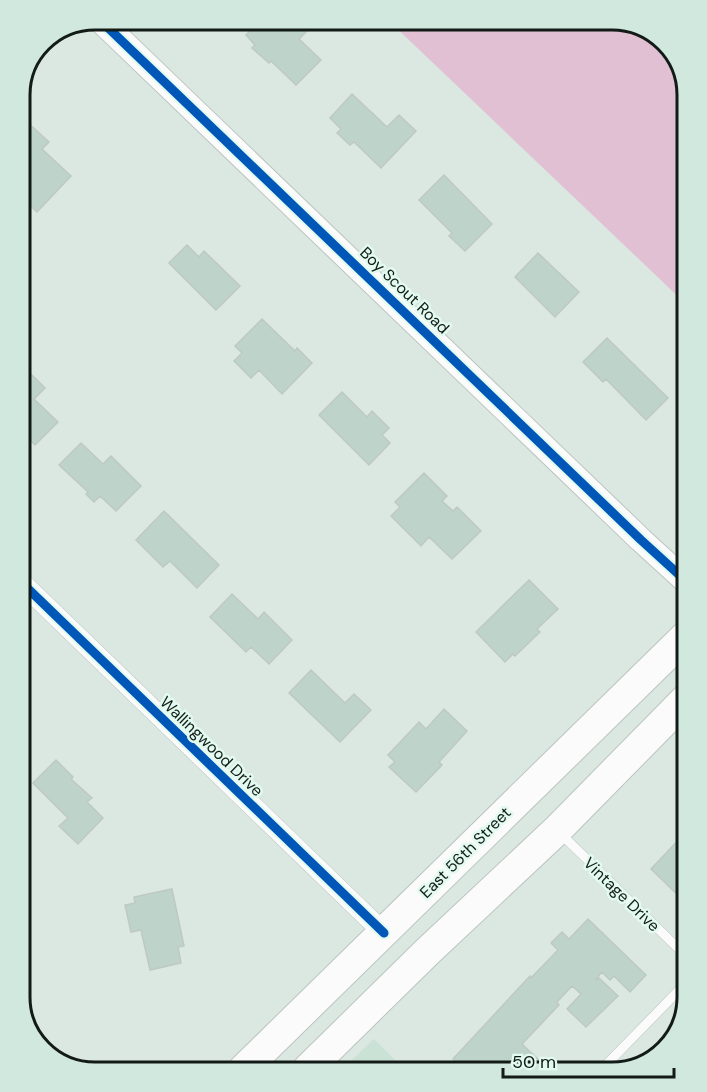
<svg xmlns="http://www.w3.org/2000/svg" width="707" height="1092" viewBox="0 0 707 1092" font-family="'DM Sans',sans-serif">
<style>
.built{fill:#cae1d6}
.forest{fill:#e0c0d2}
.building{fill:#bed3ca;stroke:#bfc9c4;stroke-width:1.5}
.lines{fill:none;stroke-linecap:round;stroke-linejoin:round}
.service-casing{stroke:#bbc5c1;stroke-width:10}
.minor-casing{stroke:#bbc5c1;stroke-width:21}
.tertiary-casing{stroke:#bbc5c1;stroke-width:26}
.primary-casing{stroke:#bbc5c1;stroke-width:32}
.service{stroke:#fafbfa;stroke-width:9}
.minor{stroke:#fafbfa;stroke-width:20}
.tertiary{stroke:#fafbfa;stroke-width:24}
.primary{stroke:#fafbfa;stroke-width:30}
.cycleway-casing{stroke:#e2faef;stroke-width:13}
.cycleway{stroke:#0057b8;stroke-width:9}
.labels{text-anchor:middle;stroke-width:5;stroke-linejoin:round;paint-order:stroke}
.street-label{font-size:16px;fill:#121b17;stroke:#e2faef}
.rim{fill:none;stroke:#121b17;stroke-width:3}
</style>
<rect width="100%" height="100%" fill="#dbe7e1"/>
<path class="built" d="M 374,1039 L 403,1068 L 343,1069 Z"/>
<path class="forest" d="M 388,20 L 618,20 L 654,32 L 680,61 L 687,95 L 687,305 Z"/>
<path class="building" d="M 261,20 L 280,20 L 285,25 L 291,20 L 301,20 L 310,28 L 299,39 L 321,60 L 296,85 L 271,61 L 269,63 L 252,48 L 255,45 L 246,35 Z
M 352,94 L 387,127 L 399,115 L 416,131 L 381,168 L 354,142 L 350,145 L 337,133 L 341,129 L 330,118 Z
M 25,120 L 49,142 L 42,149 L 71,176 L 37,212 L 20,196 L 20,125 Z
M 444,175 L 492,224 L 465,251 L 449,236 L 452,233 L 419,200 Z
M 187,245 L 199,257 L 204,251 L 240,286 L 216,310 L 169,263 Z
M 538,253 L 579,292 L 555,317 L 515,277 Z
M 262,319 L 295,351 L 297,348 L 312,363 L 282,394 L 259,370 L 251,378 L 234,361 L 242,353 L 235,346 Z
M 607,338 L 668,398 L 646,420 L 606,379 L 603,382 L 583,362 Z
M 32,375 L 45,388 L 34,399 L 58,422 L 35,445 L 20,430 L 20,384 L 22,386 Z
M 342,392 L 367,417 L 372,411 L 389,428 L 382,435 L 390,443 L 369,465 L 319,415 Z
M 81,443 L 103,464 L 111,456 L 141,486 L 116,511 L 100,496 L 94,502 L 86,494 L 88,492 L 59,465 Z
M 424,473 L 447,496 L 442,501 L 453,511 L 457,507 L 481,531 L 452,559 L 429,537 L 421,546 L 391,516 L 400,507 L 395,502 Z
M 164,511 L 219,565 L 197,588 L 170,561 L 163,567 L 136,540 Z
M 529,580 L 558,609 L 537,629 L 540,632 L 515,656 L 513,654 L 505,662 L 476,632 Z
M 232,594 L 258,619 L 264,612 L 292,640 L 269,664 L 251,647 L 246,652 L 210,617 Z
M 311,670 L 345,703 L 354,694 L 371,710 L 340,742 L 289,693 Z
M 444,709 L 467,731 L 439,762 L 442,765 L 416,792 L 389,767 L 395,762 L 388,755 L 419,722 L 426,729 Z
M 56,760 L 73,777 L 71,779 L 92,798 L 87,802 L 103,818 L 78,844 L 59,826 L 68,818 L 33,783 Z
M 687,831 L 687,904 L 651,869 Z
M 172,889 L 184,946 L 178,947 L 181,963 L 150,970 L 141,930 L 131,932 L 125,905 L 135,903 L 134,897 Z
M 588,919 L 646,975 L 630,992 L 614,976 L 610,980 L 602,972 L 596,979 L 597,980 L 599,978 L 618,996 L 586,1027 L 567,1009 L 581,994 L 572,986 L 557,1002 L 559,1005 L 522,1044 L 545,1066 L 462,1067 L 453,1059 L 530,976 L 531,978 L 558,950 L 551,943 L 562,932 L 569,939 Z"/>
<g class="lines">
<defs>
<path id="service" d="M 560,833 L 687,957
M 606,1065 L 687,982"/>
<path id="minor" d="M 20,581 L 384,933"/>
<path id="tertiary" d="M 100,20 L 641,540 L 687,582"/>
<path id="primary" d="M 308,1069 L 427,952 L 557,830 L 687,698
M 243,1070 L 687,635"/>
</defs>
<use href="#service" class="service-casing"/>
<use href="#minor" class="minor-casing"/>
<use href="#tertiary" class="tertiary-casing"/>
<use href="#primary" class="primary-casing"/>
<use href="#service" class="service"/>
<use href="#minor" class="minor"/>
<use href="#tertiary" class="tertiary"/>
<use href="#primary" class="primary"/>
<defs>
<path id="cycleway" d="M 100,20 L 641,540 L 687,582
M 20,581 L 384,933"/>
</defs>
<use href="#cycleway" class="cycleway-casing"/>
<use href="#cycleway" class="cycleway"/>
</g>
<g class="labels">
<g class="street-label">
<text transform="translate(405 290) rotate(44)" y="6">Boy Scout Road</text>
<text transform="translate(212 746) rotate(44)" y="6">Wallingwood Drive</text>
<text transform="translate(465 852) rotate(-45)" y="6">East 56th Street</text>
<text transform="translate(622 894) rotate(44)" y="6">Vintage Drive</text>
</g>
</g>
<path d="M0 0H707V1092H0ZM95 30H612A65 65 0 0 1 677 95V997A65 65 0 0 1 612 1062H95A65 65 0 0 1 30 997V95A65 65 0 0 1 95 30Z" fill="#d1e8de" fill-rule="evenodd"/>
<path class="rim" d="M95 30H612A65 65 0 0 1 677 95V997A65 65 0 0 1 612 1062H95A65 65 0 0 1 30 997V95A65 65 0 0 1 95 30Z"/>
<path d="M503 1068v9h171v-9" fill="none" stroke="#121b17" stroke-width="3"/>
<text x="512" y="1068" font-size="18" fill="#121b17" stroke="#e2faef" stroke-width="4.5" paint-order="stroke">50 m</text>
</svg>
